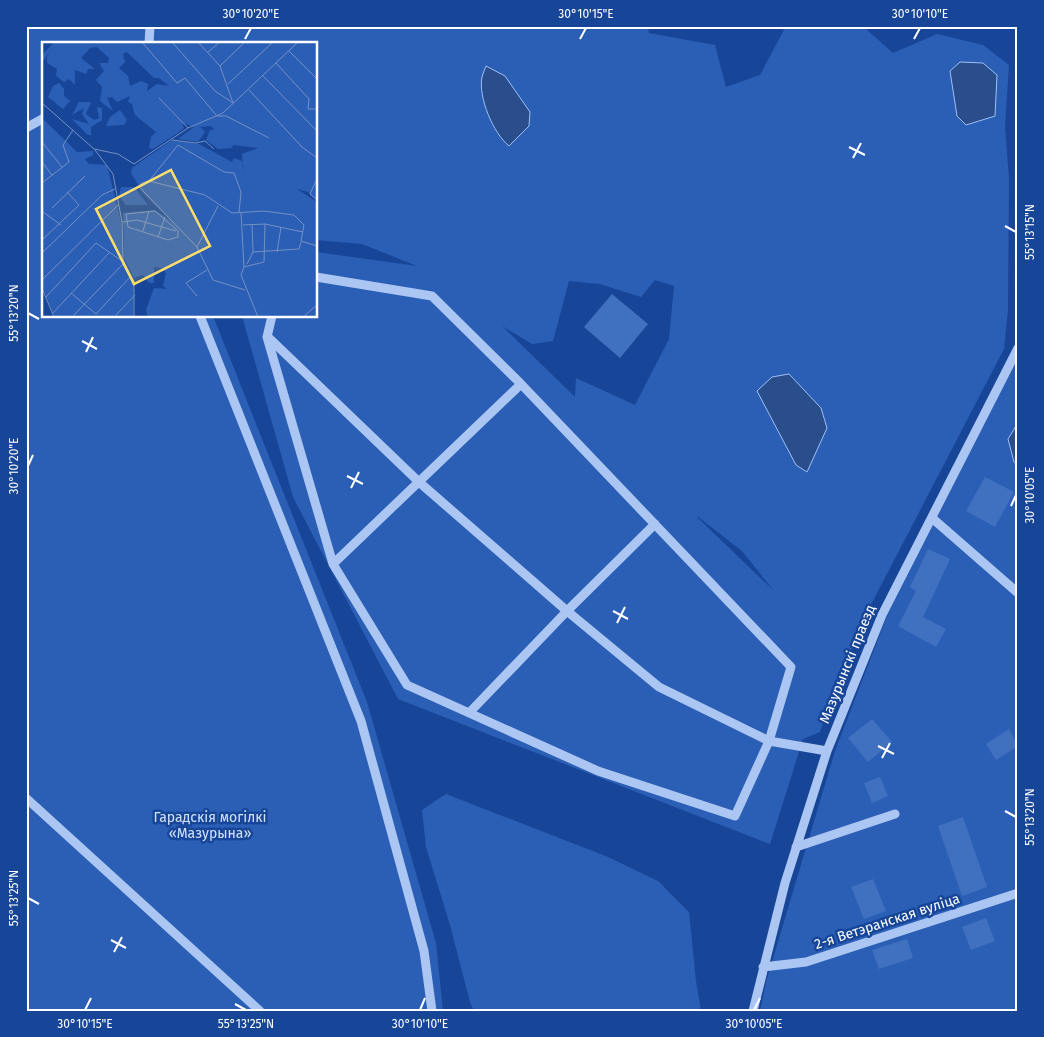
<svg xmlns="http://www.w3.org/2000/svg" width="1044" height="1037" viewBox="0 0 1044 1037" font-family="'Fira Sans',sans-serif">
<style>
.green{fill:#2b5fb6;fill-rule:evenodd}
.water{fill:#2a4d8b;stroke:#9ec0f4}
.building{fill:#4070c0}
.lines{fill:none;stroke-linecap:round;stroke-linejoin:round}
.minor{stroke:#abc6f2;stroke-width:9}
.ticks{fill:none;stroke:#fff;stroke-width:2}
.labels{text-anchor:middle;stroke-width:5;stroke-linejoin:round;paint-order:stroke}
.street-label{font-size:14px;fill:#fff;stroke:#174699}
.park-label{font-size:14px;fill:#d3e3fc;stroke:#174699}
.inset-road{fill:none;stroke:#7490c2;stroke-width:1}
.view{fill:#ffdf6c;fill-opacity:0.15;stroke:#ffdf6c;stroke-width:2.5}
.inset-edge{fill:none;stroke:#fff;stroke-width:2.5}
.neatline{fill:none;stroke:#fff;stroke-width:2}
.ticks-label{font-size:12px;text-anchor:middle;fill:#fff}
</style>
<rect width="100%" height="100%" fill="#174699"/>
<path class="green" d="M 26,26 L 648,26 L 649,33 L 715,45 L 726,87 L 760,75 L 786,26 L 866,26 L 866,29 L 893,53 L 937,34 L 983,45 L 1009,65 L 1005,126 L 1009,179 L 1008,310 L 1004,349 L 863,620 L 820,732 L 803,739 L 770,844 L 398,699 L 293,497 L 242,316 L 316,316 L 316,252 L 417,266 L 362,244 L 316,240 L 316,44 L 44,44 L 44,316 L 213,316 L 367,702 L 436,943 L 443,1011 L 26,1011 ZM 655,280 L 674,286 L 669,339 L 635,405 L 576,378 L 575,397 L 502,326 L 532,344 L 553,341 L 569,281 L 600,284 L 641,297 ZM 697,516 L 742,551 L 774,591 L 697,517 Z
M 1018,356 L 1018,1011 L 760,1011 L 766,982 L 835,751 L 887,616 Z
M 446,794 L 608,857 L 658,881 L 689,912 L 696,981 L 701,1011 L 474,1011 L 470,1002 L 450,925 L 426,847 L 422,810 Z"/>
<path class="water" d="M 960,62 L 983,63 L 997,75 L 995,116 L 966,125 L 957,116 L 950,71 Z
M 486,66 L 505,76 L 530,112 L 529,126 L 509,146 C 493,133 478,97 482,77 C 483,73 485,69 486,66 Z
M 789,374 L 821,408 L 827,428 L 807,472 L 796,465 L 757,391 L 772,377 Z
M 1018,425 L 1018,464 L 1014,462 L 1008,439 L 1016,426 Z"/>
<path class="building" d="M 612,294 L 648,324 L 620,358 L 584,327 Z
M 985,477 L 1014,492 L 995,527 L 966,511 Z
M 928,549 L 950,559 L 923,617 L 946,629 L 936,647 L 898,626 L 916,591 L 910,587 Z
M 872,719 L 892,742 L 868,762 L 848,738 Z
M 1009,729 L 1018,746 L 996,760 L 986,744 Z
M 880,777 L 888,796 L 872,803 L 864,783 Z
M 963,817 L 987,887 L 962,896 L 938,826 Z
M 873,879 L 886,911 L 864,919 L 851,887 Z
M 986,918 L 995,941 L 971,950 L 962,927 Z
M 907,939 L 913,958 L 879,969 L 872,950 Z"/>
<g class="lines">
<path class="minor" d="M 149,44 L 150,26
M 26,128 L 44,118
M 200,316 L 361,721 L 424,951 L 432,1011
M 272,316 L 267,337 L 333,564 L 407,685 L 598,771 L 735,816 L 769,741 L 791,667 L 521,384 L 432,296 L 316,277
M 269,338 L 419,482 L 567,611 L 659,687 L 769,741 L 827,751
M 932,518 L 1018,593
M 333,564 L 521,384
M 469,713 L 567,611 L 655,524
M 26,798 L 260,1011
M 796,847 L 895,814
M 763,967 L 806,962 L 1018,893
M 753,1011 L 785,883 L 827,751 L 882,615 L 1018,348"/>
</g>
<path class="ticks" d="M 245,39 L 251,28M 580,39 L 586,28M 914,39 L 920,28M 849,147 L 865,155M 853,158 L 861,143M 1005,226 L 1016,232M 28,313 L 39,319M 82,341 L 97,349M 86,352 L 93,337M 28,466 L 33,455M 347,476 L 363,484M 351,488 L 359,472M 1011,506 L 1016,495M 613,611 L 628,619M 617,623 L 625,607M 878,746 L 894,754M 882,758 L 890,743M 1005,811 L 1016,817M 28,898 L 39,904M 111,940 L 126,948M 114,952 L 122,937M 235,1004 L 246,1010M 85,1010 L 91,998M 420,1010 L 425,998M 754,1010 L 760,998"/>
<g class="labels">
<g class="street-label">
<text transform="translate(847 664) rotate(-68)" y="5">Мазурынскі праезд</text>
<text transform="translate(887 921) rotate(-18)" y="5">2-я Ветэранская вуліца</text>
</g>
<g class="park-label">
<text x="210" y="822">Гарадскія могілкі<tspan x="210" dy="16">«Мазурына»</tspan></text>
</g>
</g>
<g transform="translate(42 42)">
<rect width="275" height="275" fill="#174699"/>
<path d="M 12,0 L 275,0 L 275,159 L 266,150 L 255,147 L 275,160 L 275,275 L 106,275 L 104,268 L 112,246 L 125,247 L 121,244 L 124,231 L 120,226 L 112,225 L 112,241 L 107,241 L 101,233 L 92,236 L 82,216 L 81,171 L 113,168 L 128,178 L 101,151 L 89,131 L 90,126 L 130,98 L 157,102 L 190,120 L 192,116 L 200,119 L 202,134 L 200,112 L 217,106 L 191,103 L 190,106 L 176,107 L 164,98 L 168,88 L 172,87 L 169,84 L 158,85 L 163,90 L 156,100 L 136,97 L 152,85 L 140,81 L 142,86 L 134,92 L 111,107 L 107,106 L 109,95 L 114,90 L 93,73 L 90,62 L 86,60 L 88,54 L 75,60 L 70,55 L 65,56 L 71,69 L 58,59 L 60,45 L 54,38 L 62,29 L 57,21 L 66,21 L 67,16 L 55,5 L 48,6 L 39,16 L 53,27 L 46,27 L 44,32 L 33,28 L 33,43 L 27,37 L 22,40 L 14,34 L 15,27 L 5,21 L 5,15 L 11,5 L 0,21 L 0,13 ZM 85,10 L 112,36 L 117,36 L 127,44 L 115,42 L 105,49 L 106,42 L 99,39 L 88,44 L 86,34 L 77,26 L 83,20 L 81,12 ZM 17,41 L 22,47 L 22,54 L 28,59 L 21,67 L 6,55 L 11,44 ZM 37,60 L 49,60 L 44,72 L 52,78 L 57,76 L 55,65 L 60,66 L 60,78 L 49,85 L 49,93 L 46,93 L 30,77 L 47,82 L 40,72 L 42,66 L 30,73 ZM 78,68 L 85,78 L 82,83 L 64,84 L 68,75 ZM 0,76 L 35,110 L 51,109 L 51,113 L 43,117 L 47,122 L 65,123 L 79,180 L 82,221 L 92,239 L 91,275 L 13,275 L 11,271 L 0,243 ZM 79,145 L 92,145 L 106,163 L 84,163 L 77,154 Z" fill="#2b5fb6" fill-rule="evenodd"/>
<path class="inset-road" d="M 100,0 L 135,41 L 143,36 L 175,74 L 184,74 L 227,96M 130,0 L 173,49 L 191,61M 156,0 L 178,24 L 191,61M 247,9 L 275,37M 166,10 L 178,0M 234,21 L 267,57 L 266,67 L 275,67M 178,24 L 203,0M 221,34 L 275,89M 186,42 L 231,0M 207,48 L 260,105 L 275,116M 117,56 L 146,86M 0,61 L 52,107 L 76,112 L 92,122 L 146,86 L 181,71 L 256,0M 130,98 L 154,101 L 163,99 L 172,107M 0,100 L 20,125M 53,108 L 71,132 L 80,180 L 81,218 L 92,239 L 92,275M 0,120 L 10,133M 275,137 L 268,152 L 275,158M 107,139 L 136,103 L 182,130 L 192,131 L 199,150 L 197,171M 0,141 L 27,120 L 21,103 L 31,88M 0,161 L 1,170 L 19,183M 10,166 L 43,134M 113,169 L 136,189 L 136,195 L 126,198 L 86,185 L 84,172 ZM 199,171 L 202,225 L 199,233 L 216,275M 80,180 L 95,178 L 134,189M 201,183 L 223,182 L 261,190M 101,189 L 107,169M 116,195 L 123,175M 0,198 L 37,163 L 25,150M 155,205 L 176,164M 211,210 L 257,207 L 259,200M 235,210 L 239,185M 0,211 L 60,153 L 73,147M 205,222 L 211,210 L 210,182M 202,225 L 222,220 L 223,182M 0,238 L 77,162M 0,246 L 12,275M 203,248 L 171,238 L 155,205 L 102,150 L 97,144 L 100,141 L 107,139 L 163,153 L 190,171 L 222,169 L 252,173 L 262,183 L 259,199 L 275,204M 29,251 L 54,272 L 89,234M 155,254 L 144,241 L 165,228M 4,255 L 54,201 L 83,221M 10,272 L 67,211M 32,273 L 81,222M 74,273 L 93,253M 261,275 L 275,263"/>
<path class="view" d="M 129,128 L 168,204 L 92,242 L 54,167 Z"/>
<rect width="275" height="275" class="inset-edge"/>
</g>
<rect width="1044" height="1037" fill="none" stroke="#174699" stroke-width="55"/>
<rect x="28" y="28" width="988" height="982" class="neatline"/>
<g class="ticks-label">
<text x="251" y="18">30°10'20"E</text>
<text x="586" y="18">30°10'15"E</text>
<text x="920" y="18">30°10'10"E</text>
<text transform="translate(1030 232) rotate(-90)" y="4">55°13'15"N</text>
<text transform="translate(14 313) rotate(-90)" y="4">55°13'20"N</text>
<text transform="translate(14 466) rotate(-90)" y="4">30°10'20"E</text>
<text transform="translate(1030 495) rotate(-90)" y="4">30°10'05"E</text>
<text transform="translate(1030 817) rotate(-90)" y="4">55°13'20"N</text>
<text transform="translate(14 898) rotate(-90)" y="4">55°13'25"N</text>
<text x="85" y="1028">30°10'15"E</text>
<text x="246" y="1028">55°13'25"N</text>
<text x="420" y="1028">30°10'10"E</text>
<text x="754" y="1028">30°10'05"E</text>
</g>
</svg>
